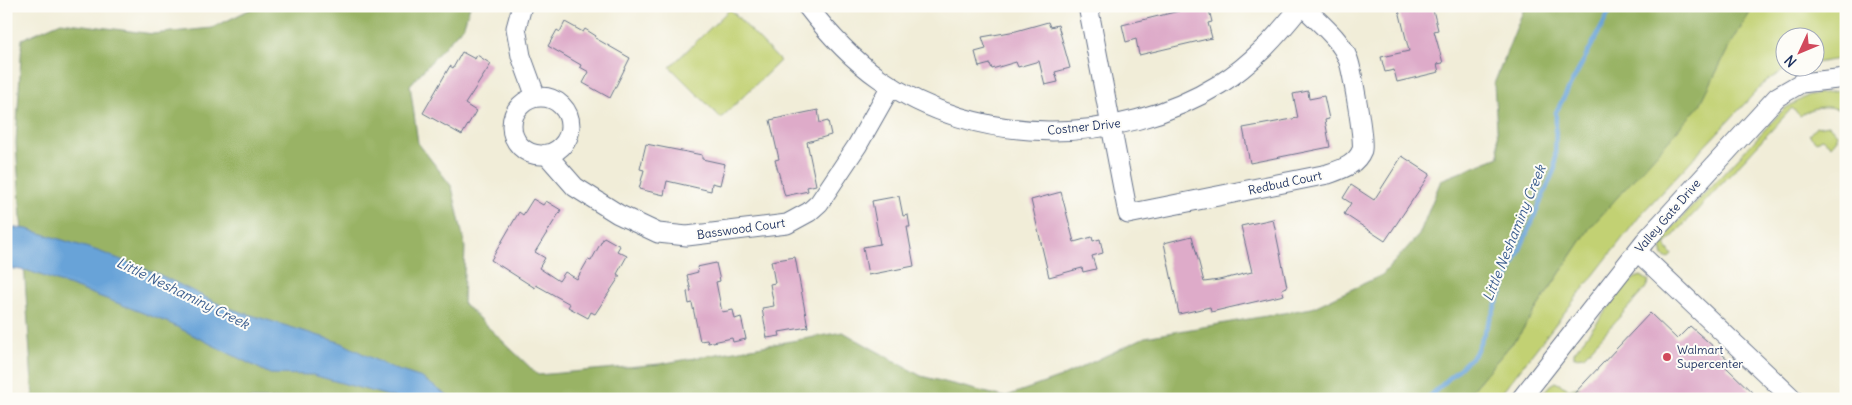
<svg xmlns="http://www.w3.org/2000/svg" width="1852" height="405" viewBox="0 0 1852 405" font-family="Delius,sans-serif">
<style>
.green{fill:#c2d173;stroke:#6e8068}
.forest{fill:#99b365;stroke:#5a7162}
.water{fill:#68a3d8;stroke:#42699b}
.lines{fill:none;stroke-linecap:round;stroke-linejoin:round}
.stream{stroke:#68a3d8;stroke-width:4.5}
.building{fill:#deabc9}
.minor-casing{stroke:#667289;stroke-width:21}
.minor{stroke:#fff;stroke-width:19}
.poi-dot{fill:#d1495b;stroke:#fdfcf7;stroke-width:2}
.labels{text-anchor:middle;stroke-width:4;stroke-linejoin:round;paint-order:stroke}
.street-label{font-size:12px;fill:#1b2f5e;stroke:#fdfcf7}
.poi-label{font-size:12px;fill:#1b2f5e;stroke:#fdfcf7;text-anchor:start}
.water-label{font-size:14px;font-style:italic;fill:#3a5d8f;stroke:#fdfcf7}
</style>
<rect width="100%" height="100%" fill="#fdfcf7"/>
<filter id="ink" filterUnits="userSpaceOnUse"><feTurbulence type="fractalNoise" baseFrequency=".02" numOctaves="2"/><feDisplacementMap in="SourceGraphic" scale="10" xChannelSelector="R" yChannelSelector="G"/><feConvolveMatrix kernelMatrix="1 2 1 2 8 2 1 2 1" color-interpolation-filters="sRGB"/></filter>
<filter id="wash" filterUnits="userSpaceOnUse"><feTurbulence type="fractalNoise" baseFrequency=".0096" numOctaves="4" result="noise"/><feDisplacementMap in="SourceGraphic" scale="20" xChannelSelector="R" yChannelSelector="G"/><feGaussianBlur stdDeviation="1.12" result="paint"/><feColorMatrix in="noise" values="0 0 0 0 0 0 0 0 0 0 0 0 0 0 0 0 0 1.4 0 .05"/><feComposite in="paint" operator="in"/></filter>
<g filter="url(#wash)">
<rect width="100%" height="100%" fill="#f1edd8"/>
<path class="green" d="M 1754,6 L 1845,6 L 1846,54 L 1839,59 L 1815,63 L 1814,38 L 1784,38 L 1784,68 L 1788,68 L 1766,81 L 1643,212 L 1497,399 L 1464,399 L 1519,335 L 1589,229 L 1729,47 Z
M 730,9 L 780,61 L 721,118 L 670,67 Z
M 1846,90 L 1846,113 C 1830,104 1815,105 1800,116 L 1792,108 L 1665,245 L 1672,255 L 1668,259 L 1663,256 L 1661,247 L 1663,238 L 1784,109 L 1809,95 Z
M 1829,125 L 1837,134 L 1837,139 L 1831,146 L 1822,138 L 1816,142 L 1809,135 L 1816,127 Z
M 1641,276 L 1649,281 L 1645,289 L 1584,356 L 1574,357 L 1574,352 L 1626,285 L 1635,278 Z
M 1555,382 L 1569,389 L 1580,387 L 1569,399 L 1538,399 L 1550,385 Z"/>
<path class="forest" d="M 257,6 L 470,6 L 464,25 L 410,85 L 418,143 L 452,187 L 465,246 L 463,303 L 538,375 L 660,364 L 843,332 L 921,376 L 1004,397 L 1061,377 L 1145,337 L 1312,308 L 1382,275 L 1419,235 L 1441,180 L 1499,157 L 1494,84 L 1525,6 L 1754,6 L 1729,47 L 1700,105 L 1589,229 L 1519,335 L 1464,399 L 33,399 L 16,143 L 22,39 L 61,22 L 153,34 L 212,28 Z"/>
<path class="water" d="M 6,227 L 27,229 L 98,251 L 158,274 L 225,307 L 342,343 L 391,368 L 422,378 L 452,399 L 399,399 L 313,375 L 270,374 L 169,323 L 112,301 L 29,271 L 6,268 Z"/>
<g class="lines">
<path class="stream" d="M 1427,399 L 1475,354 L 1555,168 L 1556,112 L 1609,13 L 1616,6"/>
</g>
<g id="blocks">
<path class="building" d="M 1178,6 L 1208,6 L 1212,22 L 1208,23 L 1212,38 L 1139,55 L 1136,39 L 1126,42 L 1122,25 L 1179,11 Z
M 1398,6 L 1432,6 L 1438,30 L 1434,31 L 1443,63 L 1437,64 L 1439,72 L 1397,82 L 1394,70 L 1385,72 L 1381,57 L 1409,51 Z
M 565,22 L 583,32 L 585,29 L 596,36 L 595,38 L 630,58 L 610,98 L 583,83 L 589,72 L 580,67 L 581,65 L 548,46 L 557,30 L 560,32 Z
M 1048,22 L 1050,27 L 1058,25 L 1070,68 L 1055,72 L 1058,82 L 1045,85 L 1039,61 L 1018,67 L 1016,62 L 992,69 L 990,64 L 979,67 L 975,52 L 986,49 L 982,37 L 1016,31 Z
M 462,52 L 475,59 L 477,55 L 491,64 L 465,104 L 476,111 L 462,135 L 423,113 L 450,66 L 453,68 Z
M 1308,91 L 1309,99 L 1324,96 L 1329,119 L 1325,120 L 1330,147 L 1250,163 L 1243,128 L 1298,118 L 1293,94 Z
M 818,110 L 820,123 L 828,121 L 831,135 L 807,142 L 816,185 L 807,187 L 808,191 L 785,196 L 775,160 L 779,159 L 770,120 Z
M 646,144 L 702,155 L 702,159 L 725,164 L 720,185 L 712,183 L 711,191 L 667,181 L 664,195 L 639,189 L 644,170 L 640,169 Z
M 1402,156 L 1430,174 L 1385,241 L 1344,214 L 1351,203 L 1343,198 L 1351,185 L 1374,200 Z
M 1061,192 L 1074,242 L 1092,237 L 1093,241 L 1100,239 L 1103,253 L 1092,256 L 1096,269 L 1083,272 L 1082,268 L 1049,277 L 1031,200 Z
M 899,196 L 903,216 L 908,215 L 910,227 L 907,227 L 914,266 L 868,275 L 863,247 L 880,244 L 872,201 Z
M 533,199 L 543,205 L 546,201 L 561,210 L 535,252 L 545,258 L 539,268 L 559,281 L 565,272 L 577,279 L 588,260 L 591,261 L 604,237 L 620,246 L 617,251 L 627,256 L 617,274 L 620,276 L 595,314 L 591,312 L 588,318 L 568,307 L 570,304 L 536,285 L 535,288 L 491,260 L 519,212 L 523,215 Z
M 1273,219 L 1287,287 L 1282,289 L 1284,295 L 1211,312 L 1210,307 L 1179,314 L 1164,243 L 1192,236 L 1204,282 L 1219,280 L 1252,272 L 1241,226 Z
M 795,257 L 808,327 L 779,332 L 780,336 L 767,338 L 762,308 L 774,306 L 770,284 L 775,283 L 771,261 Z
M 716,263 L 720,281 L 716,282 L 722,312 L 733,310 L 735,319 L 741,317 L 746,339 L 733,342 L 732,338 L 708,343 L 707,340 L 700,341 L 692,303 L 689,304 L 687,292 L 691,291 L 687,275 L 698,272 L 697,267 Z
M 1650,313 L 1677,339 L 1690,326 L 1731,362 L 1726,367 L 1759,399 L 1569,399 Z"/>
</g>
</g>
<g filter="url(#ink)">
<use href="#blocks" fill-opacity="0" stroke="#667289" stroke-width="1"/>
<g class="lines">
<defs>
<path id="minor" d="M 522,6 L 516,28 L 521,56 L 536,97
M 807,6 C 827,32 852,59 879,78 C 978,148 1118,147 1220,84 C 1252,64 1277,36 1301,6
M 1088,6 L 1128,214 L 1328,174 C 1342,169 1356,165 1362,150 C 1365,143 1352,69 1348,59 C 1340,38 1318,22 1303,6
M512 126a29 29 0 1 1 58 0a29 29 0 1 1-58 0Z
M 546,154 L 575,187 L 618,214 L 658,233 L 687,236 L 787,224 L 809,212 L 819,203 L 857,146 L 891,86
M 1637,251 L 1793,399
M 1521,399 L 1645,241 L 1777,97 L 1801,83 L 1846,78"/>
</defs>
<use href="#minor" class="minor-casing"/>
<use href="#minor" class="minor"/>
</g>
</g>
<circle class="poi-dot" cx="1667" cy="357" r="5"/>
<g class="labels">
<g class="street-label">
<text transform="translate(1084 127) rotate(-6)" y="4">Costner Drive</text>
<text transform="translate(1285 183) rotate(-12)" y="4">Redbud Court</text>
<text transform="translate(1668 216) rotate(-49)" y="4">Valley Gate Drive</text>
<text transform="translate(741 229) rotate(-8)" y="4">Basswood Court</text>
</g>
<g class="poi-label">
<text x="1677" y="354">Walmart<tspan x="1677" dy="14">Supercenter</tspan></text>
</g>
<g class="water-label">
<text transform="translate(1514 233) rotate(-68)" y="5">Little Neshaminy Creek</text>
<text transform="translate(183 293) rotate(26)" y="5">Little Neshaminy Creek</text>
</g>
</g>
<rect width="1852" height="405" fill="none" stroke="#fdfcf7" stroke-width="25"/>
<g transform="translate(1800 52) rotate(226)"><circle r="24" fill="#fdfcf7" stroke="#a3aaba"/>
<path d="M0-4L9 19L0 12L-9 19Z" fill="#d1495b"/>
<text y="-8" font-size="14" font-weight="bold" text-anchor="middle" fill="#1b2f5e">N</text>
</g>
</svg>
